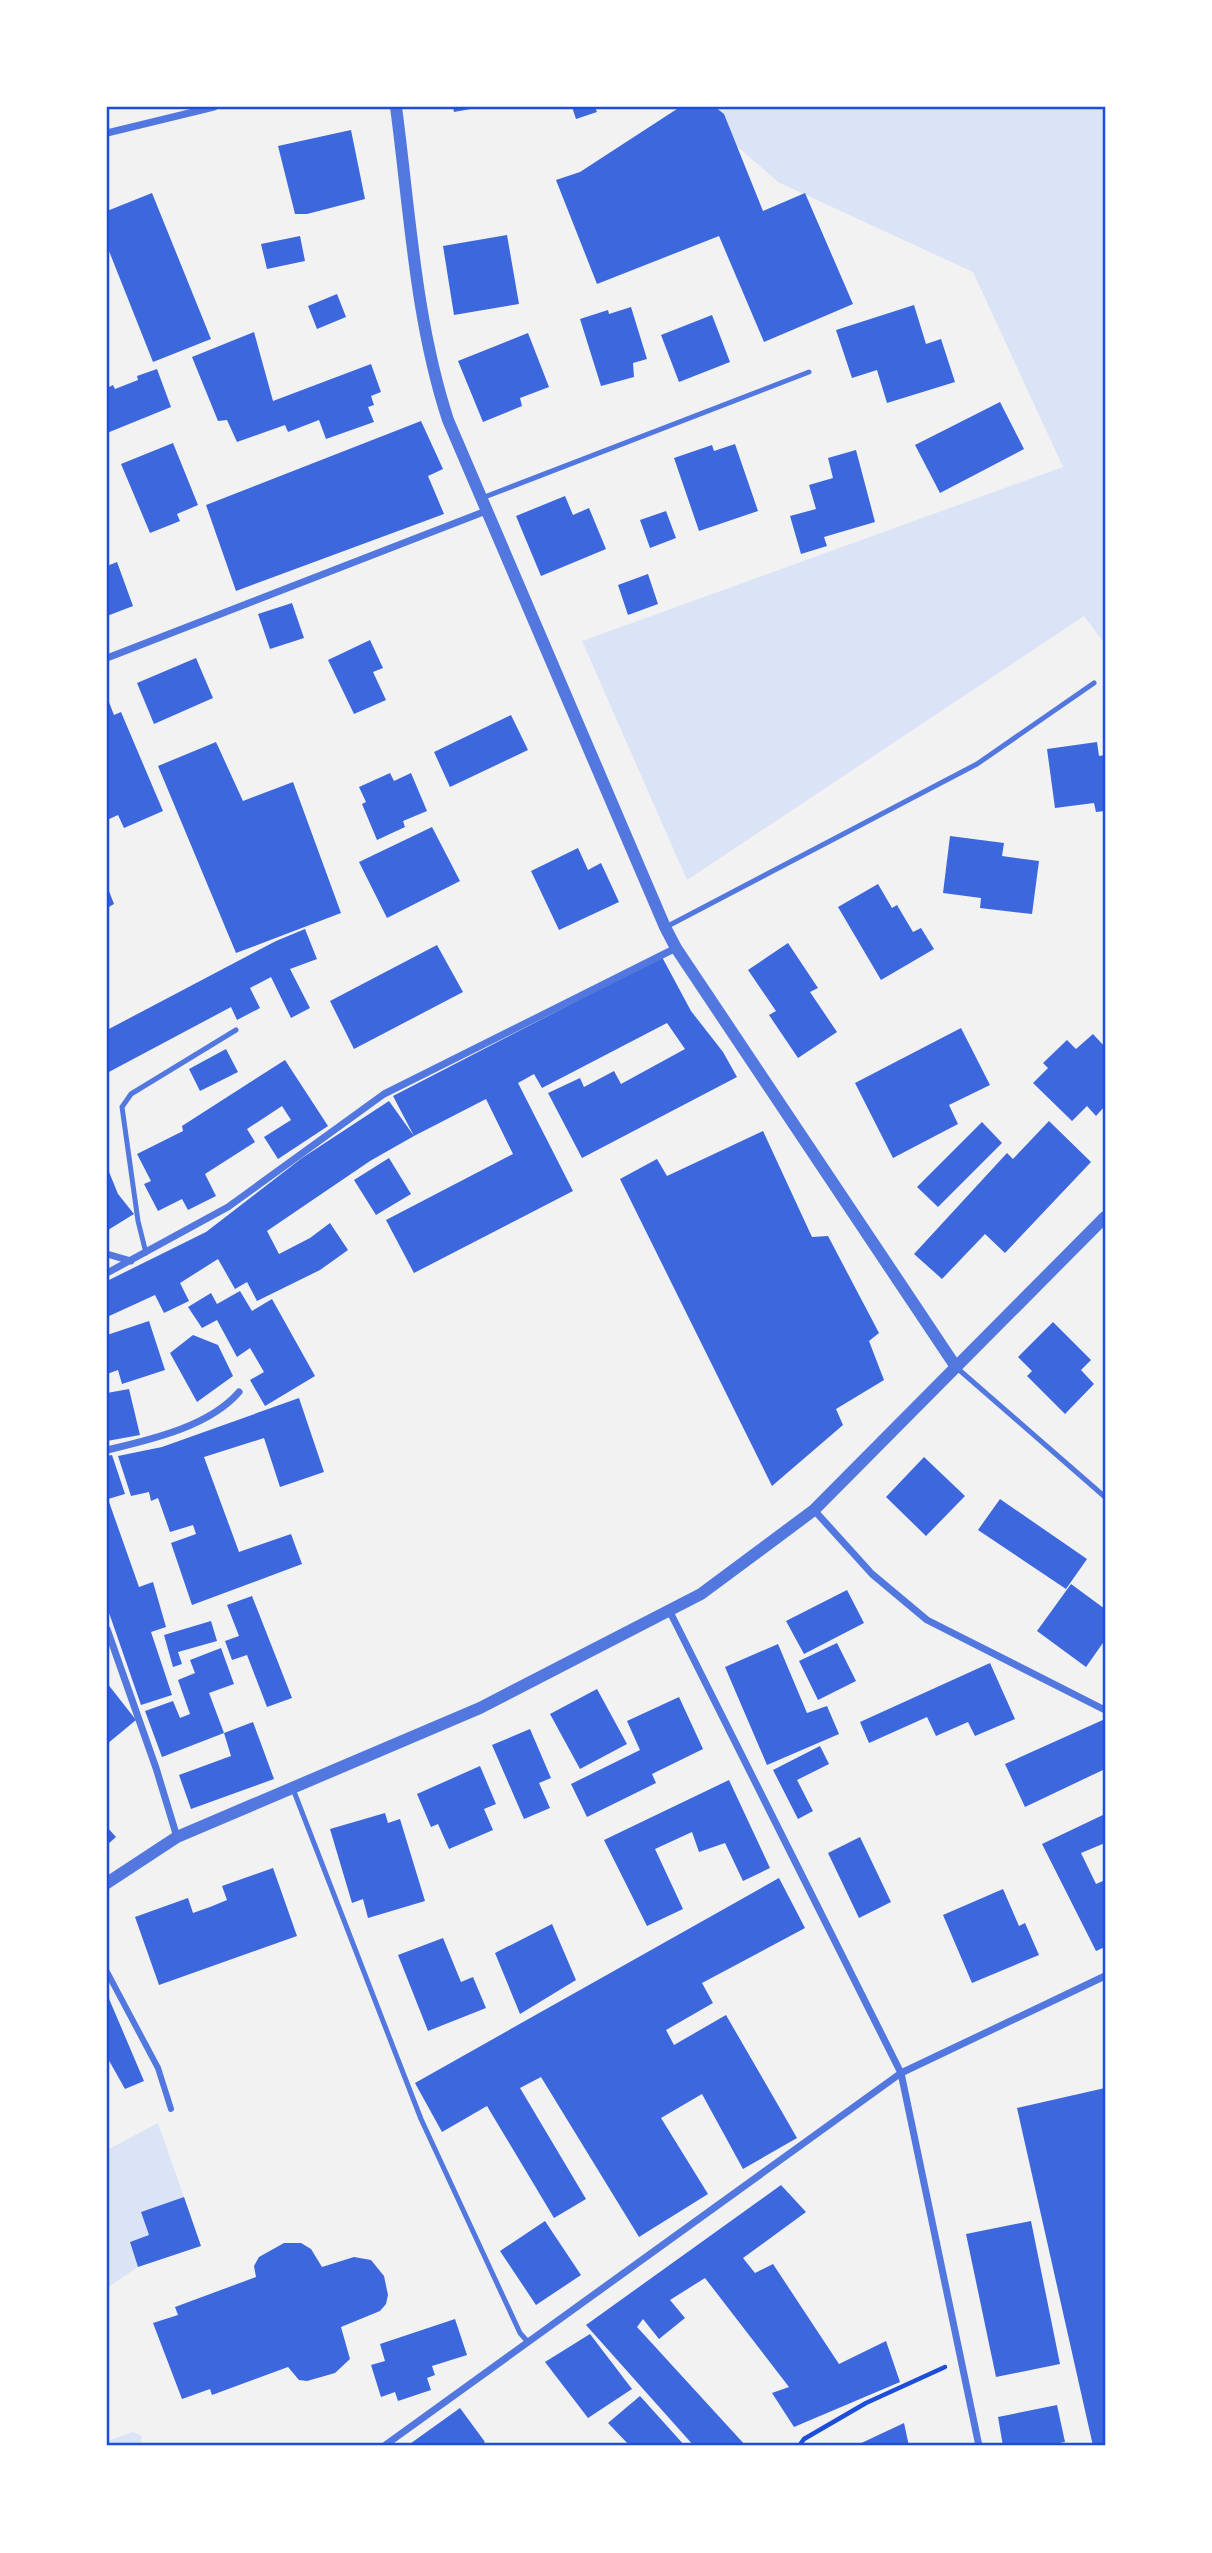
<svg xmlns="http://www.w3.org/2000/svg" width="1212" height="2553" viewBox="0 0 1212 2553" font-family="'Fira Sans',sans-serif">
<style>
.green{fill:#dbe4f7}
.building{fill:#3d67dc}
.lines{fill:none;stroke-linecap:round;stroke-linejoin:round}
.path{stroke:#1d4ed8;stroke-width:4.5}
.service{stroke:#5277de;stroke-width:5}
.pedestrian{stroke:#5277de;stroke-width:6}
.minor{stroke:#5277de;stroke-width:7}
.tertiary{stroke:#5277de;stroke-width:12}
.neatline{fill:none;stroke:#1d4ed8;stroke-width:2.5}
</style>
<rect width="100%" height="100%" fill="#f2f2f2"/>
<path class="green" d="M 692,107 L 1105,107 L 1105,644 L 1084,616 L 687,880 L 582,641 L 1063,467 L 973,272 L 778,182 Z
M 158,2123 L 184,2197 L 141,2212 L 149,2235 L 130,2242 L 138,2267 L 107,2288 L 107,2150 Z
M 133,2432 L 142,2436 L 140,2446 L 107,2446 L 107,2441 Z"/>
<path class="building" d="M 453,107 L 476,107 L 476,108 L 454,112 Z
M 572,107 L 595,107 L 597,112 L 576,119 Z
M 680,107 L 715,107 L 724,114 L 763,211 L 805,193 L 853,304 L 764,342 L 719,236 L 597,284 L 556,180 L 580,172 Z
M 351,130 L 365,199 L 307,214 L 295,214 L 278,146 Z
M 152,193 L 211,339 L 153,362 L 107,246 L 107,211 Z
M 507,235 L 519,304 L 454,315 L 443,246 Z
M 300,236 L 305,261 L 267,269 L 261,244 Z
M 337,294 L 346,317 L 317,329 L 308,306 Z
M 914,305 L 926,344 L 941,339 L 955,382 L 887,403 L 877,370 L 852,378 L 836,330 Z
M 631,307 L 647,359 L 633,363 L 634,377 L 601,386 L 580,319 L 608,310 L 609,314 Z
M 712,315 L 730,362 L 679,382 L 661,335 Z
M 254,332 L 273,401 L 371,364 L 381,392 L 371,396 L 374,405 L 368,407 L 374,422 L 326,439 L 319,420 L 288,432 L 285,425 L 237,442 L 227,420 L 218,421 L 192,357 Z
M 528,333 L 549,387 L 520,398 L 522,406 L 483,422 L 458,361 Z
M 157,369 L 171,407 L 107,433 L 107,388 L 113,385 L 115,389 L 138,380 L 137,376 Z
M 1000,402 L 1024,449 L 940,493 L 915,445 Z
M 421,421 L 443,469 L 428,476 L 444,514 L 236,591 L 206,505 Z
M 173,443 L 198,505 L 177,514 L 180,521 L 150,533 L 121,464 Z
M 735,444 L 758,511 L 699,531 L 674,458 L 712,445 L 714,451 Z
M 856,450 L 875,522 L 824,537 L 827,546 L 801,554 L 790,516 L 816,509 L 809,485 L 833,478 L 828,458 Z
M 565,496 L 573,515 L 589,508 L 606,549 L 541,576 L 516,516 Z
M 666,511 L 676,538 L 650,548 L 640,520 Z
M 117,562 L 133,606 L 107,616 L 107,566 Z
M 648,574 L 658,604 L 628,615 L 618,585 Z
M 292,603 L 304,638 L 270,649 L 258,614 Z
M 370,640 L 383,668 L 373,672 L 386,700 L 354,714 L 328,660 Z
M 196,658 L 213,698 L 154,724 L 137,683 Z
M 107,697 L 114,715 L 121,712 L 163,811 L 124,828 L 118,815 L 107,820 Z
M 511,715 L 528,750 L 450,787 L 434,752 Z
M 216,742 L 243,801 L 293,782 L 341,913 L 236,953 L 158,766 Z
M 1097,742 L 1099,756 L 1105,755 L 1105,811 L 1096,812 L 1094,803 L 1055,808 L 1047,749 Z
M 390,773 L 394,781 L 411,773 L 427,811 L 403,821 L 405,827 L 377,840 L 362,804 L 366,802 L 359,787 Z
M 432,827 L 460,881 L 387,918 L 359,862 Z
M 950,836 L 1004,843 L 1002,856 L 1039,861 L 1032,914 L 980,908 L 981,898 L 943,893 Z
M 578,848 L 588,870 L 601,863 L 619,902 L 559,930 L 531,871 Z
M 878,884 L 892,908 L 897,905 L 913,932 L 921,928 L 934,949 L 881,980 L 838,907 Z
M 107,886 L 114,904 L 107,908 Z
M 305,929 L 317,959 L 290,969 L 310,1008 L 291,1018 L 271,977 L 250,988 L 260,1008 L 237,1020 L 231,1007 L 107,1073 L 107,1030 L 276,941 Z
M 788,943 L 818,988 L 810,992 L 837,1032 L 798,1058 L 769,1015 L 776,1011 L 748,970 Z
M 437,945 L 463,992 L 354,1049 L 330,1001 Z
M 662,957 L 691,1011 L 723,1052 L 737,1077 L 582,1158 L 548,1093 L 580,1078 L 584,1087 L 614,1071 L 621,1084 L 685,1049 L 667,1023 L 542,1088 L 534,1074 L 518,1083 L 573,1191 L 414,1273 L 386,1220 L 513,1154 L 486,1099 L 414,1136 L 393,1096 Z
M 961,1028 L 990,1085 L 949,1105 L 958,1124 L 893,1158 L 855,1083 Z
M 1093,1034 L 1105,1047 L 1105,1106 L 1096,1116 L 1087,1106 L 1072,1121 L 1033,1083 L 1048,1068 L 1043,1063 L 1067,1040 L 1076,1049 Z
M 226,1049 L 238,1072 L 200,1091 L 189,1069 Z
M 285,1060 L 328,1126 L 278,1159 L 264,1137 L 291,1120 L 282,1106 L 247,1129 L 255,1142 L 205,1174 L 216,1196 L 188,1210 L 182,1199 L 158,1211 L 144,1184 L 151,1181 L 137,1154 L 183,1131 L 182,1126 Z
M 389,1101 L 414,1136 L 370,1161 L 267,1231 L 279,1254 L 310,1238 L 330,1223 L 348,1250 L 320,1270 L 257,1301 L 247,1282 L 235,1289 L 218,1259 L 180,1283 L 189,1301 L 164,1313 L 155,1295 L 107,1317 L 107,1281 L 206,1232 L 302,1158 Z
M 1049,1121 L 1091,1162 L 1005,1253 L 985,1234 L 942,1279 L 914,1254 L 1007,1153 L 1013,1159 Z
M 982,1122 L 1002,1143 L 938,1207 L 917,1187 Z
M 763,1131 L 812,1237 L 828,1236 L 879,1333 L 869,1341 L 884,1380 L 836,1409 L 843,1425 L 772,1486 L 620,1179 L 657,1159 L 667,1176 Z
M 389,1158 L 411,1194 L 376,1215 L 354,1180 Z
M 107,1167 L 118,1194 L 134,1214 L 108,1230 Z
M 240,1291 L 252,1311 L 272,1299 L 315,1376 L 265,1406 L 250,1380 L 264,1372 L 250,1348 L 237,1357 L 217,1320 L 202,1328 L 188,1307 L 211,1293 L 217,1304 Z
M 149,1321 L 165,1370 L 122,1384 L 118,1370 L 107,1374 L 107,1335 Z
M 1053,1322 L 1091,1360 L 1081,1370 L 1094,1384 L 1065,1414 L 1027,1376 L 1032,1371 L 1018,1357 Z
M 193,1335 L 218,1345 L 233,1376 L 197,1402 L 170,1353 Z
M 129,1389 L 140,1435 L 107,1441 L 107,1393 Z
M 299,1398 L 324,1472 L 280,1487 L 264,1438 L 204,1457 L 239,1552 L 291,1534 L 302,1564 L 192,1605 L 171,1543 L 196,1534 L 193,1525 L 170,1532 L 158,1498 L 151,1501 L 149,1492 L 131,1496 L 118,1456 L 162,1447 Z
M 112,1455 L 125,1494 L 108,1499 L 139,1587 L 153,1582 L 166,1627 L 151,1632 L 172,1695 L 141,1705 L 107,1607 L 107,1456 Z
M 924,1457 L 965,1496 L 926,1536 L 886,1497 Z
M 1000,1499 L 1087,1559 L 1066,1589 L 978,1530 Z
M 1071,1584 L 1105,1609 L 1105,1640 L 1086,1667 L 1037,1631 Z
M 847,1590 L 864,1623 L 804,1654 L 786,1621 Z
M 252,1596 L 292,1698 L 267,1707 L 247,1655 L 232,1660 L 225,1641 L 239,1636 L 227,1605 Z
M 211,1621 L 217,1641 L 178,1652 L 182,1664 L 173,1667 L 164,1635 Z
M 837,1643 L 856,1681 L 818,1700 L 799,1661 Z
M 778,1644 L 807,1713 L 827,1706 L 839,1734 L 767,1765 L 725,1667 Z
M 221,1648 L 234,1684 L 209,1693 L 224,1733 L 253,1722 L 274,1779 L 191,1809 L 179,1775 L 231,1756 L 224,1733 L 162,1757 L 145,1711 L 173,1701 L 180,1718 L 190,1714 L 178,1680 L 195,1673 L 190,1660 Z
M 990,1663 L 1015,1719 L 975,1736 L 968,1722 L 936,1736 L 927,1717 L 869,1743 L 860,1722 Z
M 107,1683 L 136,1720 L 107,1744 Z
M 597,1689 L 627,1744 L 580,1769 L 550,1714 Z
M 679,1697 L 703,1749 L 652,1774 L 656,1783 L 587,1817 L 571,1784 L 640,1750 L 627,1721 Z
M 1105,1719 L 1105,1769 L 1025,1807 L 1005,1764 Z
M 530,1729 L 551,1778 L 539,1783 L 550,1808 L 524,1819 L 492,1745 Z
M 820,1746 L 829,1764 L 797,1780 L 813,1811 L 798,1819 L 773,1770 Z
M 480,1766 L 496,1804 L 484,1809 L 493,1830 L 449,1849 L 438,1824 L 431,1827 L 417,1794 Z
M 729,1780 L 770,1868 L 743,1881 L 725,1843 L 699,1852 L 692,1832 L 655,1849 L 683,1909 L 647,1926 L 604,1840 Z
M 385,1813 L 388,1823 L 400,1819 L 425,1901 L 368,1918 L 363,1899 L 352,1903 L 330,1829 Z
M 1105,1814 L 1105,1843 L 1081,1853 L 1096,1884 L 1105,1880 L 1105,1947 L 1096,1951 L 1042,1844 Z
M 107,1827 L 116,1837 L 107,1845 Z
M 860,1837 L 891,1902 L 859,1918 L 828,1853 Z
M 273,1868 L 297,1936 L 159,1985 L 135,1917 L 188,1898 L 193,1913 L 210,1907 L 227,1900 L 222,1886 Z
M 779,1878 L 805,1928 L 702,1983 L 713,2003 L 666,2030 L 674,2045 L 726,2015 L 797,2138 L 743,2169 L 702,2094 L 661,2118 L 708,2194 L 639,2237 L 541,2077 L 520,2088 L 586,2199 L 554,2218 L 487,2106 L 442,2132 L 415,2083 Z
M 1003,1889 L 1019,1926 L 1025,1923 L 1039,1955 L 972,1983 L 943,1915 Z
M 552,1924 L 576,1980 L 520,2014 L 495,1953 Z
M 443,1938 L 461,1982 L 473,1977 L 486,2008 L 428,2031 L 398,1955 Z
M 107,1994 L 144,2081 L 125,2089 L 107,2057 Z
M 1105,2088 L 1105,2446 L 1093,2446 L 1017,2108 Z
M 781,2185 L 806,2212 L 743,2258 L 755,2273 L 773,2264 L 839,2364 L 886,2341 L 900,2382 L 794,2427 L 772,2393 L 789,2387 L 705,2278 L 670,2300 L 685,2318 L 659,2339 L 643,2319 L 637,2327 L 746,2446 L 694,2446 L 586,2325 Z
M 184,2197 L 201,2246 L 138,2267 L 130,2242 L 149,2235 L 141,2212 Z
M 545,2221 L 581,2275 L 536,2305 L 500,2251 Z
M 1031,2221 L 1060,2364 L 996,2377 L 966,2234 Z
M 284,2243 L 301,2243 L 311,2249 L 322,2267 L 354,2257 L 371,2260 L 384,2276 L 388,2295 L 386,2304 L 380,2311 L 341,2327 L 350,2359 L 335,2373 L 307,2381 L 299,2380 L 288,2367 L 212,2395 L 210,2389 L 182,2399 L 153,2323 L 178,2315 L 175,2307 L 256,2277 L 254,2266 L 259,2257 Z
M 455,2319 L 467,2355 L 432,2366 L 435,2375 L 427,2378 L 431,2390 L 398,2401 L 395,2392 L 381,2397 L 371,2365 L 385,2361 L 380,2344 Z
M 590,2334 L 632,2389 L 588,2418 L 545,2362 Z
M 640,2396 L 685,2446 L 630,2446 L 608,2423 Z
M 1057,2405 L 1065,2442 L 1044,2446 L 1003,2446 L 998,2417 Z
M 460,2408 L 485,2442 L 479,2446 L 407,2446 Z
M 904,2423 L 909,2446 L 855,2446 Z"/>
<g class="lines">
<path class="path" d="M 799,2446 L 804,2439 L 866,2403 L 945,2367"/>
<path class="service" d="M 482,498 L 809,372
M 666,927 L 977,764 L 1094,683
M 146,1253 L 138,1221 L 122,1107 L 131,1094 L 236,1030
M 957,1368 L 1105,1497
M 293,1789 L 421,2119 L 520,2333 L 528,2342"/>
<path class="pedestrian" d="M 107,1972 L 158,2068 L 171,2109"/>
<path class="minor" d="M 107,133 L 214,107
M 107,658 L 486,511
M 107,1254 L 131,1261
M 107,1273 L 228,1207 L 384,1094 L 676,948
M 107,1450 C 149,1440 209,1427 239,1392
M 814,1510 L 872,1574 L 927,1620 L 1105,1710
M 670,1612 L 901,2073 L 979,2446
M 107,1629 L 156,1768 L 177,1837
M 384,2446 L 901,2073 L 1105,1976"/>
<path class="tertiary" d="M 396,107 C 410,212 415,319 448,420 L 665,927 L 676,948 L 956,1367
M 107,1883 L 177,1837 L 480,1708 L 701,1594 L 814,1510 L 1105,1217"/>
</g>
<rect width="1212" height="2553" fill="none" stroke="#ffffff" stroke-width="217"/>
<rect x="108" y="108" width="996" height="2336" class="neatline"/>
</svg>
